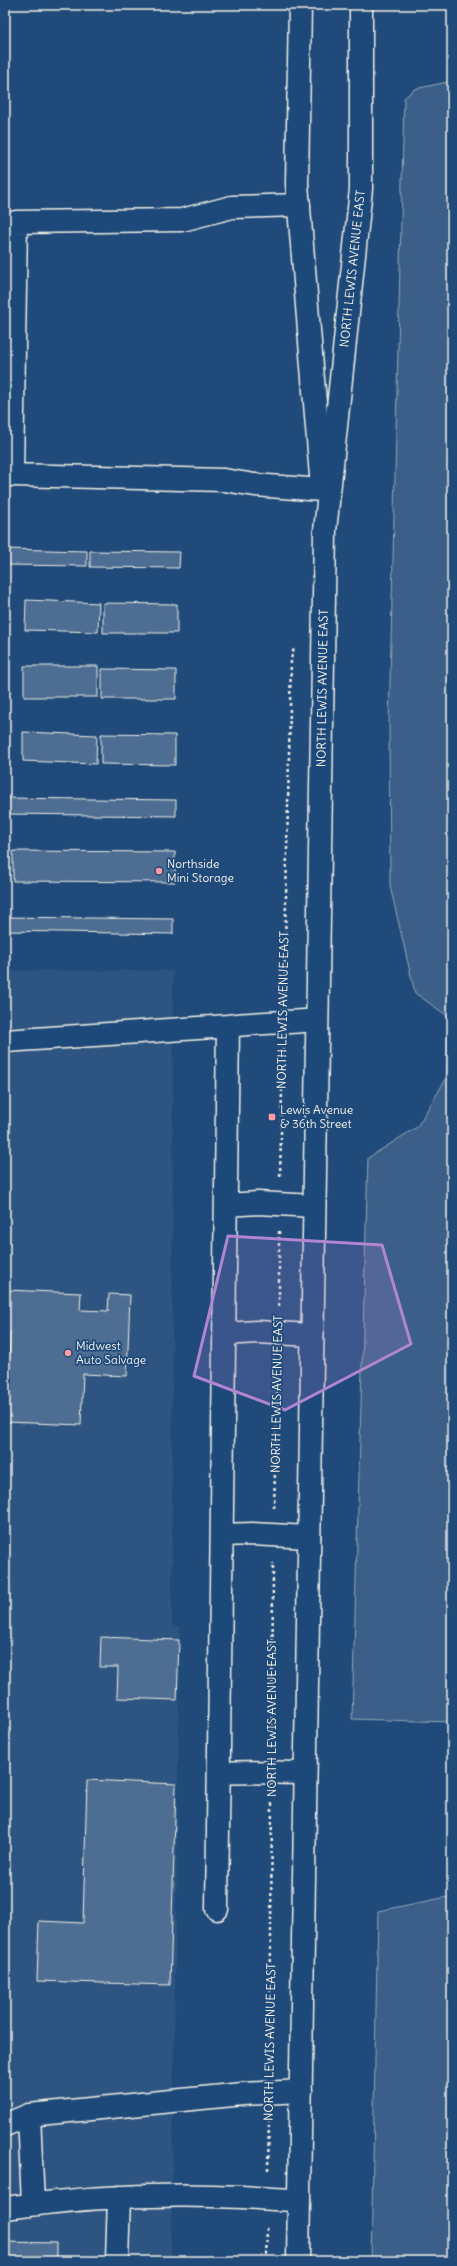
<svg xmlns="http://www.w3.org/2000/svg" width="457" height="2266" viewBox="0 0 457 2266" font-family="Delius,sans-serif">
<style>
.built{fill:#2d5581}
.green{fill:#3a5f88;stroke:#97a8b8}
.building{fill:#4d6e92;stroke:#f4f1e8}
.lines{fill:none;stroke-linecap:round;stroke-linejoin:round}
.minor-casing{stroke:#f4f1e8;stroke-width:25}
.major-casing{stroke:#f4f1e8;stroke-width:25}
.path{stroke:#f4f1e8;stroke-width:2.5;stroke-dasharray:3 3;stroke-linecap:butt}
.minor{stroke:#1f4a7a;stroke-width:22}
.major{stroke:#1f4a7a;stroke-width:22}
.marked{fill:#b185d1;fill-opacity:0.2;stroke:#b185d1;stroke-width:3;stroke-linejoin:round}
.poi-dot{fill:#ff9aa2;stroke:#1f4a7a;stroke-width:1.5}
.labels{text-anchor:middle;stroke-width:3.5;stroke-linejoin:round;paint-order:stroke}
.street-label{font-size:12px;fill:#f4f1e8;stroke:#1f4a7a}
.poi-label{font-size:12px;fill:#f4f1e8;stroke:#1f4a7a;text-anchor:start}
</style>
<rect width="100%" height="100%" fill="#1f4a7a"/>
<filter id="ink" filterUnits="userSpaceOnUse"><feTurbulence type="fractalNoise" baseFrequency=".025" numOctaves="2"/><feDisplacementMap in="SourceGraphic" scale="8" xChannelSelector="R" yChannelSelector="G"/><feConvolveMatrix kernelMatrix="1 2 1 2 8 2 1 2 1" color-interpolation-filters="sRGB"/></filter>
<g filter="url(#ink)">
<path class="built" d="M 5,971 L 173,971 L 172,1625 L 180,1627 L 171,2261 L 5,2261 Z"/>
<path class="green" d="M 452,81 L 452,1722 L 352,1719 L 368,1158 L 417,1127 L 446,1079 L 449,1017 L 415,993 L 390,886 L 389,724 L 404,98 L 415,89 Z
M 452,1896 L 452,2261 L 371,2261 L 378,1911 Z"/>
<path class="building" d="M 5,549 L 87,551 L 87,566 L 5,565 Z
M 90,551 L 180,552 L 179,568 L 90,567 Z
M 26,600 L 99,603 L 98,632 L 25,630 Z
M 103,603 L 177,604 L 177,633 L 103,633 Z
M 24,666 L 98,666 L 98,697 L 24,697 Z
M 102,669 L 176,670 L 176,699 L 102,699 Z
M 23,732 L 97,735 L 96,764 L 23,761 Z
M 101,734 L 175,735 L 175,765 L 101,764 Z
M 5,798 L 176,800 L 176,816 L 5,814 Z
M 13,851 L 175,852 L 175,882 L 13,881 Z
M 5,917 L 173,919 L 173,934 L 5,931 Z
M 5,1290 L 81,1293 L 80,1310 L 108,1311 L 109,1294 L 130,1295 L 127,1376 L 83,1374 L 81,1425 L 7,1422 L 10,1332 L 5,1332 Z
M 101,1637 L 179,1640 L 177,1700 L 117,1698 L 118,1667 L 100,1667 Z
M 87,1780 L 176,1784 L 170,1985 L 37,1981 L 39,1921 L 83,1923 Z
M 5,2242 L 56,2243 L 56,2261 L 5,2261 Z"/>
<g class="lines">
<defs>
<path id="minor" d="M 299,205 L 232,207 L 182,220 L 16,222 L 12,475 L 224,480 L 255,485 L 322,490
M 5,1041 L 228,1026 C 257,1022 287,1023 317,1020
M 226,1205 L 258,1203 L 314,1206
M 224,1334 L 257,1332 L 312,1335
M 222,1535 L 252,1534 L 309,1537
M 219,1773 C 248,1771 276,1773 305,1773
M 217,1909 L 228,1026
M 29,2115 L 33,2204
M 5,2125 L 29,2115 L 243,2094 L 301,2091
M 5,2208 C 83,2197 163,2193 242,2197 C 261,2198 280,2200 299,2200
M 117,2261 L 119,2197"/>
<g id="major">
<path d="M 300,5 L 297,184 L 321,476"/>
<path id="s1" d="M 298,2261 L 325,531 L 361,189 L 361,5"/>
</g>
</defs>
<use href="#minor" class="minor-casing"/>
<use href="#major" class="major-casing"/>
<path class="path" d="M 284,994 L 291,659 L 294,648
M 280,1176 L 283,1049
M 279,1306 L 279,1231
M 274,1508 L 278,1361
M 272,1744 L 273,1563
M 270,2064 L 272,1801
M 268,2170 L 269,2121
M 266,2261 L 267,2227"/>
<use href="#minor" class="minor"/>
<use href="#major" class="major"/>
</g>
</g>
<path class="marked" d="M 228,1236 L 382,1245 L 411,1344 L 285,1410 L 194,1376 Z"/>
<g class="poi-dot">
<circle cx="159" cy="871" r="4"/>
<rect x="268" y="1113" width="8" height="8" rx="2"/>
<circle cx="68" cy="1353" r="4"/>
</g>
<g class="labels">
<g class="street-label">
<text dy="4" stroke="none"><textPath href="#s1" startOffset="1994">NORTH LEWIS AVENUE EAST</textPath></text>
<text dy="4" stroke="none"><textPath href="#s1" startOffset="1573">NORTH LEWIS AVENUE EAST</textPath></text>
<text transform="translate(283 1010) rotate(-89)" y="4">NORTH LEWIS AVENUE EAST</text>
<text transform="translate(277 1394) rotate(-89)" y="4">NORTH LEWIS AVENUE EAST</text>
<text transform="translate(272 1718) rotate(-90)" y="4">NORTH LEWIS AVENUE EAST</text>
<text transform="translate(270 2042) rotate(-89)" y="4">NORTH LEWIS AVENUE EAST</text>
</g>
<g class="poi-label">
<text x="167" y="868">Northside<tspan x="167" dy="14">Mini Storage</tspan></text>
<text x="280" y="1114">Lewis Avenue<tspan x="280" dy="14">&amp; 36th Street</tspan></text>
<text x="76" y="1350">Midwest<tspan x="76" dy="14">Auto Salvage</tspan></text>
</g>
</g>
<rect width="457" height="2266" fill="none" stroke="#1f4a7a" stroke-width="20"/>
<rect x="10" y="10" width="437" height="2246" fill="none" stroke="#f4f1e8" stroke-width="1.5" filter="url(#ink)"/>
</svg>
